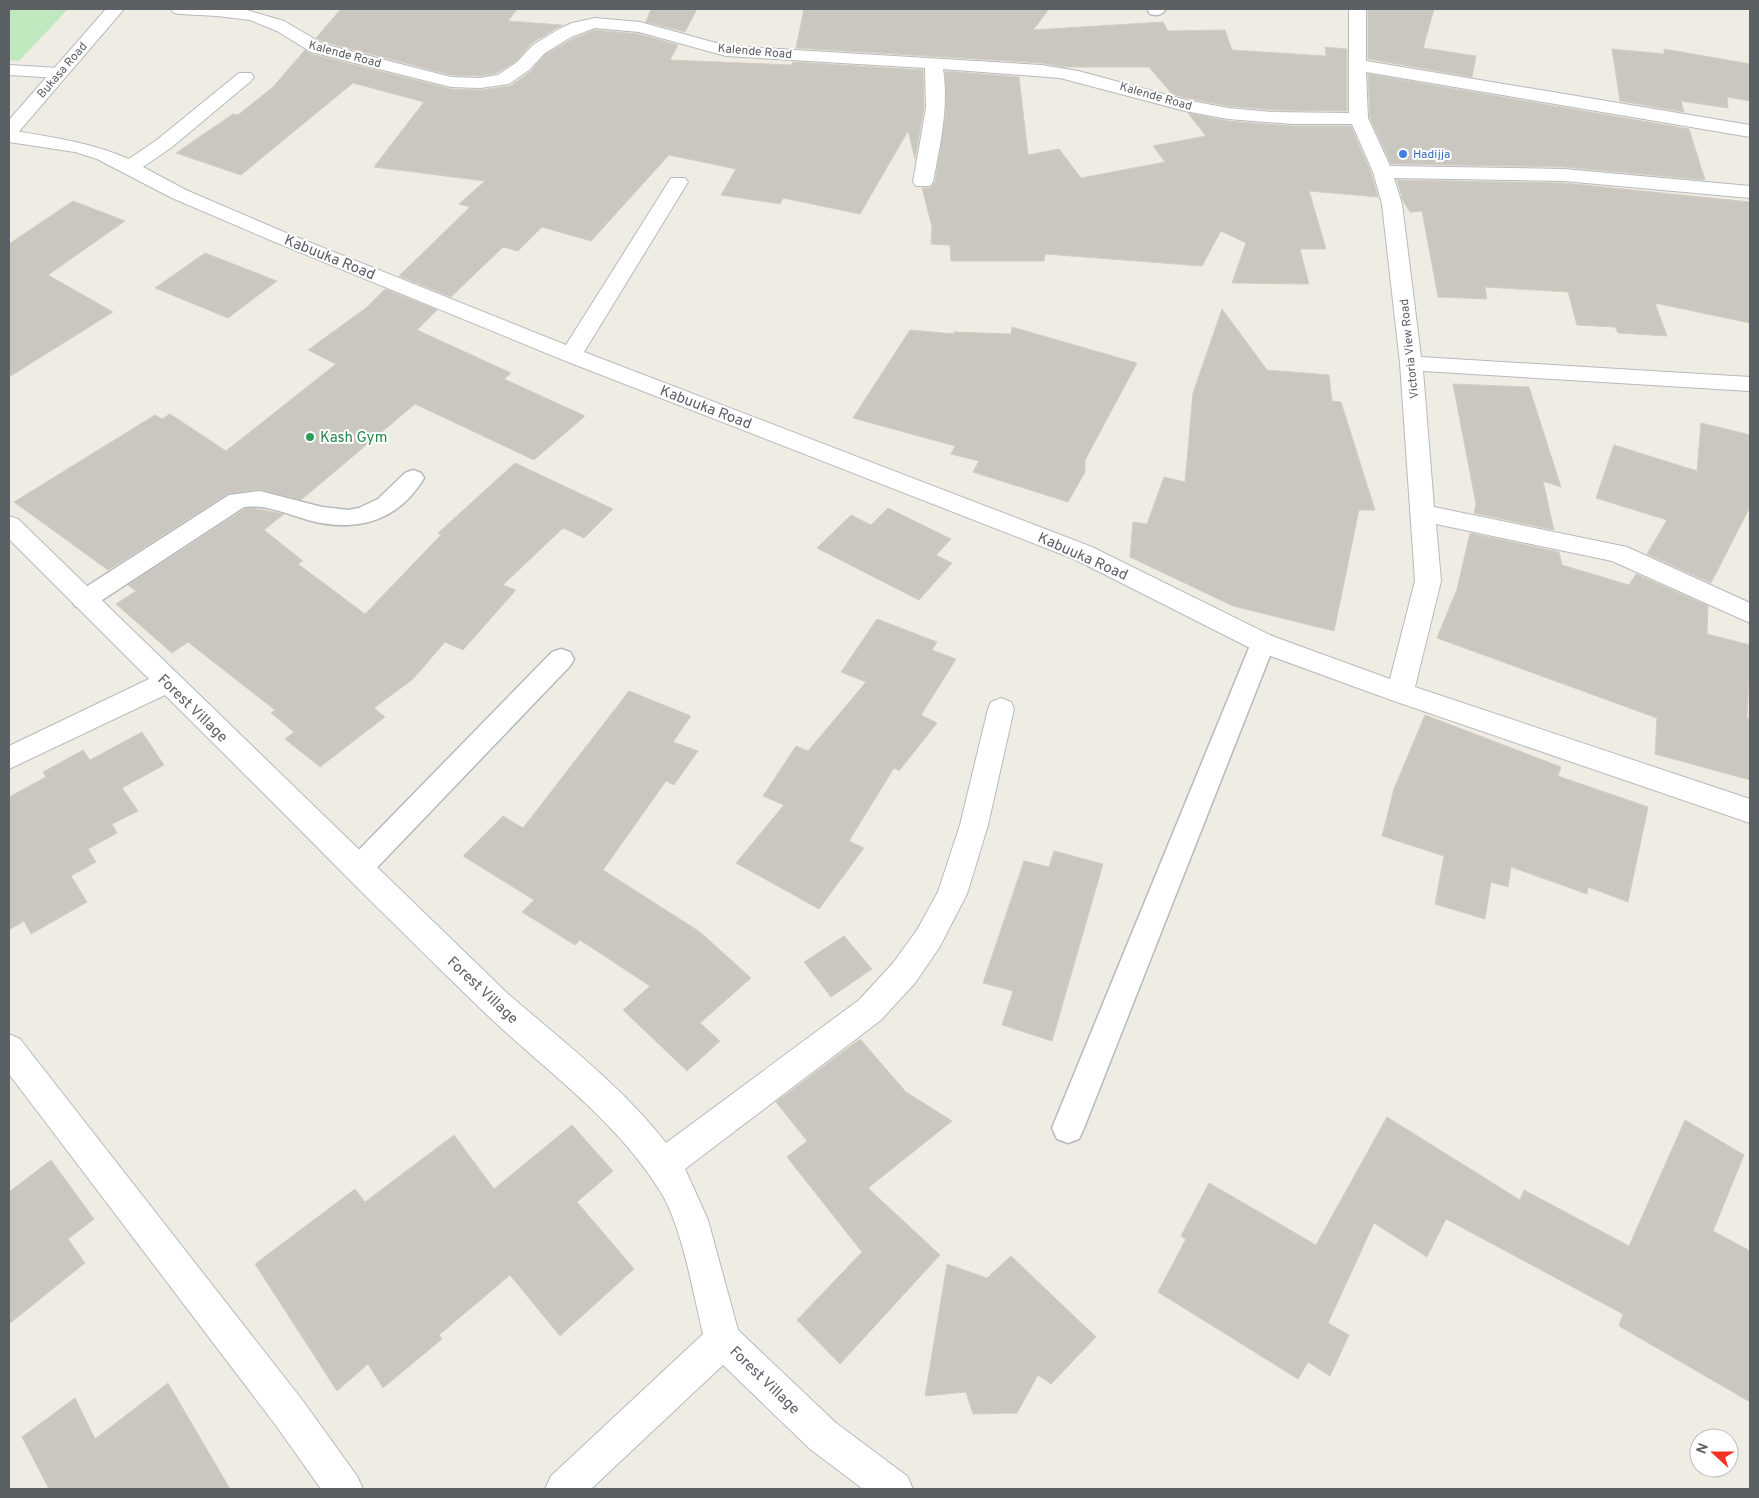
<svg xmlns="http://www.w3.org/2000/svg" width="1759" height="1498" viewBox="0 0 1759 1498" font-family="Overpass,sans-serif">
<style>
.green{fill:#bfe8be}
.building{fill:#cac7c0;stroke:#d4cec1}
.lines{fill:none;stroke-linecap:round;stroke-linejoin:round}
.lane-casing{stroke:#b6babe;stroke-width:3}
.street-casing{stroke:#b6babe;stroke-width:2}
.secondary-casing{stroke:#b7bbc0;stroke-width:2}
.lane{fill:#fff;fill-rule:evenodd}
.street{fill:#fff;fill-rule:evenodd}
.secondary{fill:#fff;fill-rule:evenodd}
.shop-dot{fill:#3f7fe0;stroke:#fff;stroke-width:2}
.leisure-dot{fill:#2e9e5b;stroke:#fff;stroke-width:2}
.labels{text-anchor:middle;stroke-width:4;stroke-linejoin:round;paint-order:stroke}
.far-street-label{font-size:12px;fill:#5b6065;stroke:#fff}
.far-shop-label{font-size:12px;fill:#366cbe;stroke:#fff;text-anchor:start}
.street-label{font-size:15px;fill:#5b6065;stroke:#fff}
.leisure-label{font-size:15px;fill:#27864d;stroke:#fff;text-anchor:start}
</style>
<rect width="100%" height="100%" fill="#efece3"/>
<path class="green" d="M 9,9 L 68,9 L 19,61 L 9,60 Z"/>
<path class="building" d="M 341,9 L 517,9 L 508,21 L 562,25 L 532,43 L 516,61 L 497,73 L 480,76 L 451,75 L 324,42 L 316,38 Z
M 651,9 L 697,9 L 685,32 L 646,22 Z
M 804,9 L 1049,9 L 1033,30 L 1163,22 L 1168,31 L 1225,30 L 1232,50 L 1326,56 L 1325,47 L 1347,49 L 1347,111 L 1272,110 L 1228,106 L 1186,98 L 1172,94 L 1149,67 L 1064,67 L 1041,63 L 796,48 Z
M 1368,9 L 1434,9 L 1423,48 L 1476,56 L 1472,77 L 1368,59 Z
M 595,30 L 639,34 L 678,45 L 670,60 L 792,65 L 793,62 L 923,70 L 924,108 L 915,159 L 908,131 L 860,214 L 783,198 L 780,204 L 721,195 L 736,169 L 669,155 L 591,241 L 542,227 L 518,251 L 503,247 L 451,297 L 399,276 L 470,207 L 459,204 L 485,181 L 374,167 L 424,102 L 353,83 L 241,175 L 176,153 L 233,114 L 238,115 L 273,87 L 305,50 L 311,54 L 451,89 L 480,90 L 510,86 L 530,72 L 546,54 L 572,39 Z
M 1612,49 L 1664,54 L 1664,49 L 1750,64 L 1750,101 L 1727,97 L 1728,108 L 1681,101 L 1684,112 L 1620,101 Z
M 945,71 L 1019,77 L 1028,155 L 1059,149 L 1081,178 L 1165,162 L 1153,146 L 1206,136 L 1188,113 L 1228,121 L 1293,126 L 1351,126 L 1371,173 L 1378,197 L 1309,191 L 1326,249 L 1300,249 L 1309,284 L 1232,283 L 1246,243 L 1221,231 L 1202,266 L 1045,254 L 1044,261 L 951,261 L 950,245 L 931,244 L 932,227 L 922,188 L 930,188 L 935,182 L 946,112 Z
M 1368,74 L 1689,129 L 1705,180 L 1564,167 L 1391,164 L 1370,118 Z
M 1397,180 L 1564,183 L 1750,202 L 1750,323 L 1655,303 L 1667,336 L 1618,333 L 1615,327 L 1577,325 L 1568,292 L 1485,287 L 1487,299 L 1438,297 L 1422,211 L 1410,212 L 1403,201 Z
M 73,201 L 125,221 L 48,275 L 113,312 L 9,377 L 9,244 Z
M 205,253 L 277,281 L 228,318 L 155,288 Z
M 385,289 L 437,310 L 417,330 L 511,373 L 504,379 L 585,416 L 534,460 L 415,404 L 301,500 L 260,489 L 229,493 L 108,570 L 14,502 L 155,415 L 162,419 L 170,414 L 226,451 L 336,364 L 308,350 L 366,308 Z
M 1222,309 L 1267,370 L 1329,375 L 1332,401 L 1341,402 L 1375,510 L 1359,510 L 1334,631 L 1233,606 L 1130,557 L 1133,522 L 1147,524 L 1164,477 L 1185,482 L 1193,393 Z
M 1012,327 L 1137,363 L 1085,460 L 1085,472 L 1068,502 L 973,472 L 979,461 L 951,454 L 955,446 L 853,418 L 910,330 L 954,334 L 954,332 L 1011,334 Z
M 1453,384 L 1529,387 L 1561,487 L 1543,481 L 1554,530 L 1474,513 L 1476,504 Z
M 1701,423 L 1750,435 L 1750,507 L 1711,583 L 1647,554 L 1667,520 L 1596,498 L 1614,445 L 1697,471 Z
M 515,463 L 613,509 L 584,538 L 563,528 L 503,585 L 516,590 L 463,650 L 445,642 L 413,679 L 374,708 L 385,717 L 320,767 L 285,739 L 294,732 L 271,713 L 275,710 L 188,642 L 172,653 L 116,604 L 136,591 L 128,585 L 245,509 L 252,508 L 284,514 L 264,530 L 303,561 L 298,564 L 365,614 L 441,535 L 438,533 Z
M 888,508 L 951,539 L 936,555 L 952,563 L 919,600 L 817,548 L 851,515 L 871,525 Z
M 1470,533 L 1559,552 L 1562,565 L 1629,585 L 1636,574 L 1708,606 L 1707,634 L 1750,645 L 1747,718 L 1750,719 L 1750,780 L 1655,754 L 1657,718 L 1437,638 L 1457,589 Z
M 877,619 L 937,642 L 932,650 L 956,659 L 921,715 L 937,723 L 899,771 L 894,768 L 849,841 L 864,848 L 819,909 L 736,863 L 784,805 L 763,796 L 796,746 L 808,751 L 866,682 L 841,672 Z
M 629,691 L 691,716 L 673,742 L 698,751 L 674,785 L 666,781 L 603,870 L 700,932 L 751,978 L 700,1023 L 720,1041 L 687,1071 L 623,1010 L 650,986 L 580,940 L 575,945 L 522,912 L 534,900 L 463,856 L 503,816 L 523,828 Z
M 1425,715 L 1561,767 L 1558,776 L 1648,807 L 1628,902 L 1588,887 L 1587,894 L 1511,867 L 1508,887 L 1491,882 L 1485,919 L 1435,904 L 1444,856 L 1382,836 L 1394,789 Z
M 142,732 L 164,765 L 122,788 L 138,811 L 112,824 L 117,833 L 88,849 L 96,862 L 71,876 L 87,902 L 31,934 L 24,921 L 9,930 L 9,797 L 46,777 L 43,772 L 83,750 L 90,760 Z
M 1054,851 L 1103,864 L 1052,1041 L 1002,1025 L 1013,991 L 983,983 L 1024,861 L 1049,867 Z
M 844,936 L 872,969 L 831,997 L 804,962 Z
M 860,1039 L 906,1092 L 952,1121 L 868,1188 L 940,1255 L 840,1364 L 797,1320 L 862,1252 L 787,1157 L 807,1141 L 776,1102 Z
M 1387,1117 L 1520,1200 L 1524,1190 L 1629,1246 L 1685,1120 L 1744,1155 L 1713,1231 L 1750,1251 L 1750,1402 L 1619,1326 L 1623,1314 L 1446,1219 L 1427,1257 L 1374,1223 L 1328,1323 L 1349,1335 L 1330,1376 L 1308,1362 L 1298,1379 L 1158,1292 L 1186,1239 L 1181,1236 L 1209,1183 L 1316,1245 Z
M 572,1125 L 613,1171 L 577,1202 L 634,1269 L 560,1336 L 510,1275 L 439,1335 L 442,1339 L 383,1388 L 368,1364 L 337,1391 L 255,1264 L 355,1189 L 365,1202 L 454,1135 L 494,1189 Z
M 51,1160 L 94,1219 L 68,1239 L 85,1263 L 9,1324 L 9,1192 Z
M 1011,1256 L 1096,1337 L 1051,1384 L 1038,1375 L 1017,1413 L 973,1414 L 966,1392 L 925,1396 L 947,1264 L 987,1278 Z
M 168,1383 L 230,1489 L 49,1489 L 22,1437 L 75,1398 L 95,1439 Z"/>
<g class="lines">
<defs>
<path id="lane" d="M 1149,9 L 1166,9 C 1162,15 1158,16 1150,14 L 1148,11 Z
M 413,470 L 421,473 L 424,478 C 398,522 355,533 308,520 C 287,514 266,504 244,507 L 93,606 L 84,609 L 75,606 L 72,600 L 75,594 L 229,495 L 260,491 L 322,507 L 348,510 L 359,508 L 378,499 L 405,473 Z
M 1263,634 L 1272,636 L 1275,643 L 1084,1128 L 1079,1139 L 1068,1143 L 1057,1139 L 1052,1128 L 1251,643 L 1254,636 Z
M 561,649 L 570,652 L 574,659 L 570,666 L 368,877 L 358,881 L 348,877 L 344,869 L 348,861 L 552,652 Z"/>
<path id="street" d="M 171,9 L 243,9 L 284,21 L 323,44 L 451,77 L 480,78 L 498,75 L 517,62 L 533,45 L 559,29 L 572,23 L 595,18 L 640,22 L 727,46 L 1041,65 L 1078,71 L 1186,100 L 1228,108 L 1272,112 L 1349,113 L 1349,9 L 1366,9 L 1366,61 L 1750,125 L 1750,137 L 1366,72 L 1368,118 L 1390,166 L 1564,169 L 1750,186 L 1750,198 L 1564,181 L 1394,178 L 1402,204 L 1421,357 L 1750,377 L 1750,391 L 1423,371 L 1434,507 L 1627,547 L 1750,603 L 1750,623 L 1612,561 L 1436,524 L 1441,581 L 1415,687 L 1750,799 L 1750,823 L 1391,700 L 1254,650 L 1074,559 L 563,360 L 270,240 L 172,198 L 97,159 L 75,152 L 9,142 L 9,130 C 50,137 90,142 129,159 L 158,139 L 239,73 L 251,73 L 254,77 L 251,81 L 172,147 L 143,167 L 186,190 L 284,232 L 566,345 L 671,178 L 685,178 L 688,182 L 584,352 L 1092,547 L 1272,636 L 1390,679 L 1415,581 L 1400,363 L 1382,204 L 1373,172 L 1352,124 L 1293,124 L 1228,119 L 1185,111 L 1060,78 L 943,69 C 949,107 940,145 933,182 L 930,186 L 916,186 L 913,182 L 926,108 L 925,68 L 726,56 L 639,32 L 595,28 L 571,37 L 545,53 L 529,70 L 509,84 L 480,88 L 451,87 L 311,52 L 277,31 L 250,20 L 217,16 L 180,14 L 174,13 Z
M 9,65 L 59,68 L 65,69 L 68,73 L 65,77 L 59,78 L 9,75 Z
M 9,516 L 18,519 L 507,993 C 560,1039 623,1087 666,1143 L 859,1000 L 893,963 L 917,930 L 938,892 L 960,825 L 988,709 L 991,702 L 1001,698 L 1011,702 L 1014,709 L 988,825 L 967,894 L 939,948 L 915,983 L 881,1020 L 685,1169 L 708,1220 L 738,1330 L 836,1423 L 907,1476 L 913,1489 L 863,1489 L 810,1449 L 723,1365 L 591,1489 L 545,1489 L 551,1476 L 703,1334 C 693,1293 682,1225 660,1191 C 616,1119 543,1069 484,1012 C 376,908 271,800 165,695 L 9,769 L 9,746 L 149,679 L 9,539 Z
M 9,1034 L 20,1039 L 303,1401 L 357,1476 L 363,1489 L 321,1489 L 277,1427 L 9,1074 Z"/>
<path id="secondary" d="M 106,9 L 124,9 L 16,135 L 9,137 L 9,120 Z"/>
</defs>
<use href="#lane" class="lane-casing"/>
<use href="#street" class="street-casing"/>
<use href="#secondary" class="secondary-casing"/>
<use href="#lane" class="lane"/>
<use href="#street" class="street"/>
<use href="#secondary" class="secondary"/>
</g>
<circle class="shop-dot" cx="1403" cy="154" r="5"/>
<circle class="leisure-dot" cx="310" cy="437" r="5"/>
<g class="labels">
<g class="far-street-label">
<text transform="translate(755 51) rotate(5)" y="4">Kalende Road</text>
<text transform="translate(345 54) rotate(15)" y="4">Kalende Road</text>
<text transform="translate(62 70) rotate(-49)" y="4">Bukasa Road</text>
<text transform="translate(1156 96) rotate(16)" y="4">Kalende Road</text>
<text transform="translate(1409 349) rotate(-96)" y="4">Victoria View Road</text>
</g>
<g class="far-shop-label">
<text x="1413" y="158">Hadijja</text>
</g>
<g class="street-label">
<text transform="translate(330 257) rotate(22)" y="5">Kabuuka Road</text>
<text transform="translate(706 407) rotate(21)" y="5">Kabuuka Road</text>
<text transform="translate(1083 556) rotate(24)" y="5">Kabuuka Road</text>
<text transform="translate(193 708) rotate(44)" y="5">Forest Village</text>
<text transform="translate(483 990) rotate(43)" y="5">Forest Village</text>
<text transform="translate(765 1380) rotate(44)" y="5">Forest Village</text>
</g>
<g class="leisure-label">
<text x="320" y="442">Kash Gym</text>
</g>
</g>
<rect width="1759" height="1498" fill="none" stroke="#5b6065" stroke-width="20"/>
<g transform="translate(1714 1453) rotate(291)"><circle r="24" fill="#ffffff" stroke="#bdbfc1"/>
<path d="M0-4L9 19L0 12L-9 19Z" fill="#f33225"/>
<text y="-8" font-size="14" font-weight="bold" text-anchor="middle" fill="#5b6065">N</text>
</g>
</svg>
